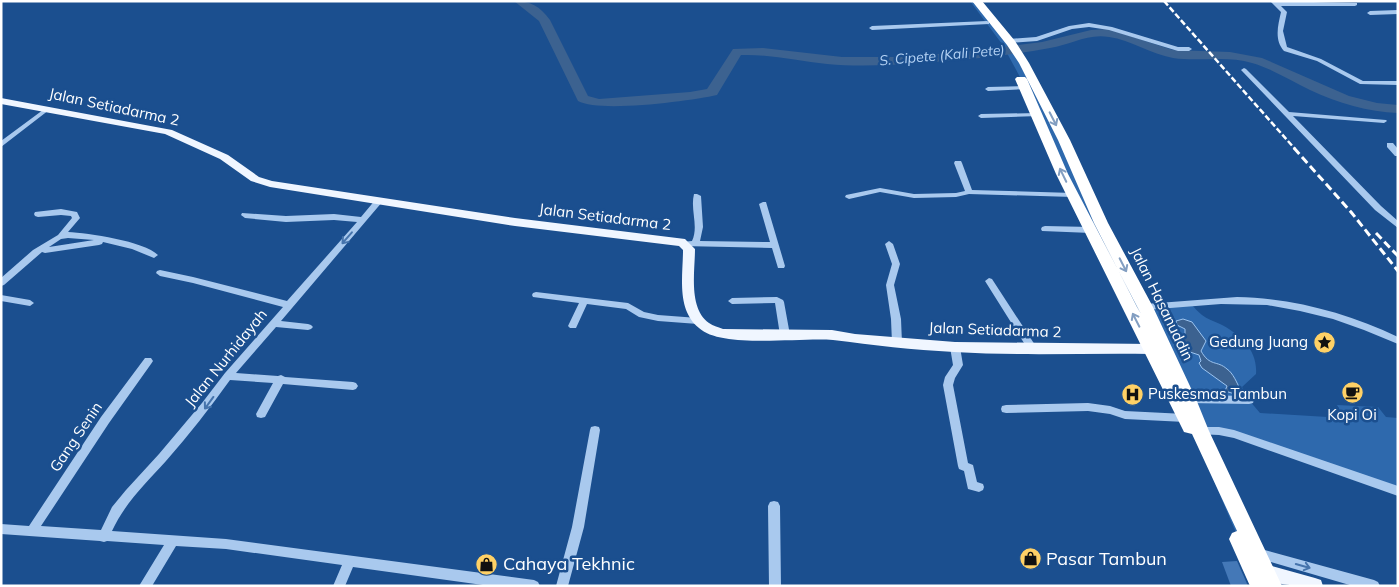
<svg xmlns="http://www.w3.org/2000/svg" width="1399" height="587" viewBox="0 0 1399 587" font-family="Mulish,sans-serif">
<style>
.green{fill:#2e69ad}
.water{fill:#3c6290;stroke:#9cc4f0}
.lines{fill:none;stroke-linecap:round;stroke-linejoin:round}
.river{fill:#3c6290;fill-rule:evenodd}
.building{fill:#4478b7}
.minor{fill:#a9c9ee;fill-rule:evenodd}
.major{fill:#f0f6ff;fill-rule:evenodd}
.highway{fill:#fff;fill-rule:evenodd}
.rail-far1{stroke:#fff;stroke-width:2.5;stroke-dasharray:6 2.5;stroke-linecap:butt}
.rail{stroke:#fff;stroke-width:3;stroke-dasharray:8 4;stroke-linecap:butt}
.oneway{stroke:#829ec1}
.oneway2{stroke:#4674ac}
.labels{text-anchor:middle;stroke-width:5;stroke-linejoin:round;paint-order:stroke}
.far-water-label{font-size:14px;font-style:italic;fill:#b5d3f5;stroke:#1b4f8f}
.street-label{font-size:15px;fill:#fff;stroke:#1b4f8f}
.poi-label{font-size:15px;fill:#fff;stroke:#1b4f8f;text-anchor:end}
.near-poi-label{font-size:18px;fill:#fff;stroke:#1b4f8f;text-anchor:start}
</style>
<rect width="100%" height="100%" fill="#1b4f8f"/>
<path class="green" d="M 970,1 L 977,1 L 1009,41 L 1145,307 L 1191,304 C 1195,308 1198,312 1202,315 C 1207,319 1214,321 1220,324 C 1240,334 1258,350 1256,374 L 1242,387 L 1249,400 L 1260,413 L 1344,418 L 1337,405 L 1378,407 L 1386,417 L 1398,418 L 1398,491 L 1234,434 L 1200,431 L 1248,561 L 1203,455 L 1026,88 L 1002,44 Z"/>
<path class="water" d="M 1183,319 L 1192,322 L 1206,341 L 1201,351 C 1210,367 1217,360 1227,369 C 1233,373 1237,383 1240,389 L 1241,392 L 1238,395 L 1225,391 L 1227,386 L 1202,368 L 1199,363 L 1201,361 L 1199,355 L 1190,352 L 1181,337 L 1185,335 L 1185,329 L 1177,325 L 1176,321 Z"/>
<g class="lines">
<path class="river" d="M 514,1 C 530,1 540,6 550,20 L 588,96 L 599,99 L 690,92 L 707,89 L 733,49 L 763,48 L 842,57 L 906,57 L 980,50 L 1042,42 L 1091,30 L 1108,29 L 1173,50 L 1230,52 L 1262,58 L 1349,96 L 1377,103 L 1398,105 L 1398,113 C 1368,112 1338,103 1310,90 C 1291,81 1273,69 1252,63 C 1227,55 1200,62 1173,58 C 1151,54 1131,40 1109,37 C 1088,33 1070,45 1050,48 C 1008,56 964,60 922,63 C 891,65 859,67 827,64 C 798,61 770,54 741,55 L 717,95 C 691,101 599,113 578,101 L 539,21 Z"/>
</g>
<path class="building" d="M 1237,561 L 1248,586 L 1231,586 L 1222,562 Z"/>
<g class="lines">
<path class="minor" d="M 1270,1 L 1357,3 L 1357,5 L 1355,6 L 1281,6 L 1287,12 L 1283,31 L 1287,47 L 1321,59 L 1363,81 L 1398,81 L 1398,85 L 1360,84 L 1317,61 L 1284,51 C 1274,40 1278,25 1281,12 Z
M 1398,10 L 1398,14 L 1370,15 L 1367,13 L 1370,11 Z
M 987,21 L 989,22 L 989,24 L 872,30 L 869,28 L 872,26 Z
M 1089,23 L 1112,27 L 1178,47 L 1189,47 L 1192,49 L 1189,51 L 1178,51 L 1109,30 L 1089,27 L 1072,29 L 1037,41 L 1009,43 L 1006,41 L 1009,39 L 1036,37 L 1069,26 Z
M 1244,68 L 1246,69 L 1289,112 L 1386,120 L 1387,121 L 1384,123 L 1293,116 L 1381,206 L 1398,221 L 1398,228 L 1375,210 L 1242,71 L 1241,70 Z
M 1026,86 L 1029,88 L 1028,89 L 988,91 L 985,89 L 988,87 Z
M 47,107 L 50,109 L 49,110 L 1,147 L 1,141 Z
M 1037,113 L 1040,115 L 1039,116 L 981,118 L 978,116 L 981,114 Z
M 1387,143 L 1393,143 L 1398,149 L 1398,156 L 1395,156 L 1387,147 Z
M 955,161 L 961,161 L 962,163 L 972,190 L 1073,193 L 1077,195 L 1073,197 L 969,194 L 956,197 L 914,198 L 880,192 L 849,199 L 845,197 L 846,195 L 880,188 L 914,194 L 956,193 L 965,191 L 954,163 Z
M 694,194 L 697,194 L 701,196 L 703,227 L 700,241 L 770,242 L 759,204 L 763,202 L 766,202 L 785,266 L 784,268 L 778,268 L 772,248 L 682,246 L 681,244 L 682,242 L 692,241 C 699,226 690,210 694,194 Z
M 376,199 L 379,199 L 383,201 L 281,321 L 308,324 L 311,325 L 313,327 L 311,329 L 308,330 L 276,327 L 236,373 L 278,376 L 281,375 L 285,377 L 353,382 L 356,383 L 358,386 L 356,389 L 353,390 L 283,384 L 265,417 L 261,418 L 257,417 L 256,414 L 273,383 L 230,380 C 210,408 189,435 166,461 C 145,484 125,503 112,531 L 226,539 L 534,580 L 538,582 L 540,586 L 490,586 L 353,567 L 345,586 L 333,586 L 342,565 L 226,549 L 176,546 L 152,586 L 139,586 L 164,545 L 107,541 L 104,542 L 100,541 L 1,534 L 1,524 L 29,526 L 101,417 L 145,358 L 151,358 L 153,361 L 151,364 L 109,423 L 41,526 L 101,530 L 112,507 L 126,490 L 159,454 L 202,403 L 225,373 L 283,307 L 193,283 L 160,276 L 156,273 L 157,271 L 160,270 L 193,277 L 287,301 L 357,222 L 334,220 L 286,222 L 245,218 L 241,215 L 242,213 L 286,216 L 334,214 L 361,217 Z
M 61,209 L 77,212 L 80,218 L 68,232 C 88,233 144,241 158,255 L 154,258 L 132,249 L 103,242 L 102,244 L 99,245 L 45,253 L 42,252 L 4,285 L 1,286 L 1,278 L 33,250 L 58,235 L 72,218 L 71,216 L 61,215 L 38,217 L 35,216 L 34,214 L 35,212 ZM 68,238 L 94,240 L 49,247 L 61,239 Z
M 1045,226 L 1091,227 L 1095,230 L 1091,233 L 1042,231 L 1041,229 L 1042,227 Z
M 889,241 L 893,244 L 900,264 L 894,285 L 901,319 L 902,343 L 900,346 L 894,346 L 892,343 L 891,319 L 886,285 L 892,264 L 885,244 Z
M 989,278 L 992,279 L 1035,345 L 1037,348 L 1035,351 L 1029,351 L 985,281 Z
M 536,292 L 628,303 L 644,312 L 658,315 L 698,318 L 701,319 L 703,321 L 701,323 L 698,324 L 658,321 L 639,317 L 626,309 L 587,304 L 576,328 L 570,328 L 568,326 L 579,303 L 533,297 L 532,295 L 533,293 Z
M 1,295 L 30,300 L 34,303 L 30,306 L 1,301 Z
M 777,297 L 783,300 L 784,302 L 790,335 L 788,337 L 782,337 L 780,335 L 775,303 L 732,304 L 728,301 L 732,298 Z
M 1237,297 C 1292,298 1348,313 1398,337 L 1398,344 L 1364,330 L 1333,319 L 1300,311 L 1267,305 L 1221,304 L 1145,310 L 1141,307 L 1145,304 Z
M 955,343 L 958,344 L 960,347 L 963,365 L 955,378 L 953,385 L 968,463 L 973,465 L 977,482 L 983,484 L 984,487 L 983,490 L 979,492 L 968,489 L 964,471 L 959,469 L 958,466 L 943,385 L 945,377 L 953,365 L 950,347 L 952,344 Z
M 1188,395 L 1249,396 L 1253,397 L 1254,400 L 1253,403 L 1249,404 L 1188,403 L 1185,402 L 1183,399 L 1185,396 Z
M 1088,403 L 1110,406 L 1125,411 L 1185,414 L 1189,415 L 1190,418 L 1189,421 L 1185,422 L 1125,419 L 1110,414 L 1088,411 L 1006,413 L 1002,412 L 1001,409 L 1002,406 L 1006,405 Z
M 595,426 L 599,427 L 600,430 L 584,527 L 568,586 L 556,586 L 572,527 L 590,430 L 591,427 Z
M 1200,427 L 1219,427 L 1234,430 L 1398,486 L 1398,496 L 1234,438 L 1219,435 L 1196,434 L 1195,431 L 1196,428 Z
M 774,501 L 778,502 L 780,506 L 781,586 L 769,586 L 768,506 L 770,502 Z
M 1257,548 L 1374,580 L 1378,582 L 1380,586 L 1353,586 L 1257,558 L 1253,557 L 1251,553 L 1253,549 Z"/>
<path class="major" d="M 1,98 L 172,130 L 228,155 L 259,177 L 272,181 L 515,218 L 685,239 L 695,249 C 695,271 688,308 709,323 C 713,326 719,327 723,329 L 832,330 L 855,334 L 955,342 L 1151,344 L 1156,345 L 1158,349 L 1156,353 L 1151,354 C 1085,353 1019,356 954,352 C 913,350 873,345 833,340 C 801,337 721,349 699,328 C 676,309 683,276 683,250 L 679,246 L 515,226 L 270,187 L 251,181 L 220,159 L 165,134 L 1,104 Z
M 1265,564 L 1315,578 L 1321,580 L 1323,586 C 1301,586 1281,586 1259,578 L 1257,572 L 1259,566 Z"/>
<path class="highway" d="M 972,1 L 982,1 L 1015,41 L 1029,63 L 1070,140 L 1108,223 L 1153,307 L 1196,399 L 1209,431 L 1282,586 L 1250,586 L 1229,539 L 1232,533 L 1237,531 L 1192,434 L 1184,432 L 1056,174 L 1015,79 L 1017,77 L 1025,77 L 1027,79 L 1068,174 L 1141,314 L 1137,307 L 1094,223 L 1058,140 L 1019,63 L 1007,45 Z"/>
<path class="rail-far1" d="M 1164,1 L 1295,149"/>
<path class="rail" d="M 1294,148 L 1351,212 L 1398,271
M 1376,233 L 1398,256"/>
</g>
<defs><path id="oneway-shaft" d="M-6 0H5M1.5-3L5.5 0L1.5 3" fill="none" stroke-width="1.6" stroke-linecap="round" stroke-linejoin="round" transform="scale(1.25)"/></defs>
<g class="oneway">
<use href="#oneway-shaft" transform="translate(1053 119) rotate(63)"/>
<use href="#oneway-shaft" transform="translate(1063 175) rotate(-116)"/>
<use href="#oneway-shaft" transform="translate(1123 265) rotate(63)"/>
<use href="#oneway-shaft" transform="translate(1136 320) rotate(-117)"/>
</g>
<g class="oneway2">
<use href="#oneway-shaft" transform="translate(347 238) rotate(131)"/>
<use href="#oneway-shaft" transform="translate(209 403) rotate(126)"/>
<use href="#oneway-shaft" transform="translate(1303 566) rotate(16)"/>
</g>
<defs>
<symbol id="sight-disc" viewBox="-11 -11 22 22"><circle r="9.5" fill="#ffd166" stroke="#1b4f8f"/><path d="M0-6L1.8-2.2L6-1.7L2.9 1.2L3.7 5.4L0 3.3L-3.7 5.4L-2.9 1.2L-6-1.7L-1.8-2.2Z" fill="#111"/></symbol>
<symbol id="cafe-disc" viewBox="-11 -11 22 22"><circle r="9.5" fill="#ffd166" stroke="#1b4f8f"/><path d="M-5.5-4.5H6V0H3Q3 3.5 0 3.5H-2.5Q-5.5 3.5-5.5 0ZM3-3.2v2h1.7v-2ZM-6 4.5H4V6H-6Z" fill="#111"/></symbol>
<symbol id="hospital-disc" viewBox="-11 -11 22 22"><circle r="9.5" fill="#ffd166" stroke="#1b4f8f"/><path d="M-5-5h3v3.5h4V-5h3V5h-3V1.5h-4V5h-3Z" fill="#111"/></symbol>
<symbol id="shop-disc" viewBox="-11 -11 22 22"><circle r="9.5" fill="#ffd166" stroke="#1b4f8f"/><path d="M-5-2.5h2.3a2.7 3.5 0 0 1 5.4 0H5L5.5 6h-11ZM-1.5-2.5h3a1.5 2.3 0 0 0-3 0Z" fill="#111"/></symbol>
</defs>
<g fill-rule="evenodd">
<use href="#sight-disc" x="1312" y="330" width="25" height="25"/>
<use href="#cafe-disc" x="1340" y="380" width="25" height="25"/>
<use href="#hospital-disc" x="1120" y="382" width="25" height="25"/>
<use href="#shop-disc" x="1018" y="546" width="25" height="25"/>
<use href="#shop-disc" x="474" y="552" width="25" height="25"/>
</g>
<g class="labels">
<g class="far-water-label">
<text transform="translate(942 55) rotate(-5)" y="5">S. Cipete (Kali Pete)</text>
</g>
<g class="street-label">
<text transform="translate(114 107) rotate(12)" y="5">Jalan Setiadarma 2</text>
<text transform="translate(605 217) rotate(7)" y="5">Jalan Setiadarma 2</text>
<text transform="translate(1162 304) rotate(64)" y="5">Jalan Hasanuddin</text>
<text transform="translate(995 330) rotate(2)" y="5">Jalan Setiadarma 2</text>
<text transform="translate(226 358) rotate(-51)" y="5">Jalan Nurhidayah</text>
<text transform="translate(76 437) rotate(-56)" y="5">Gang Senin</text>
</g>
<g class="poi-label">
<text x="1308" y="347">Gedung Juang</text>
<text x="1148" y="399" text-anchor="start">Puskesmas Tambun</text>
<text x="1352" y="420" text-anchor="middle">Kopi Oi</text>
</g>
<g class="near-poi-label">
<text x="1046" y="565">Pasar Tambun</text>
<text x="503" y="570">Cahaya Tekhnic</text>
</g>
</g>
<rect width="1399" height="587" fill="none" stroke="#ffffff" stroke-width="5"/>
</svg>
